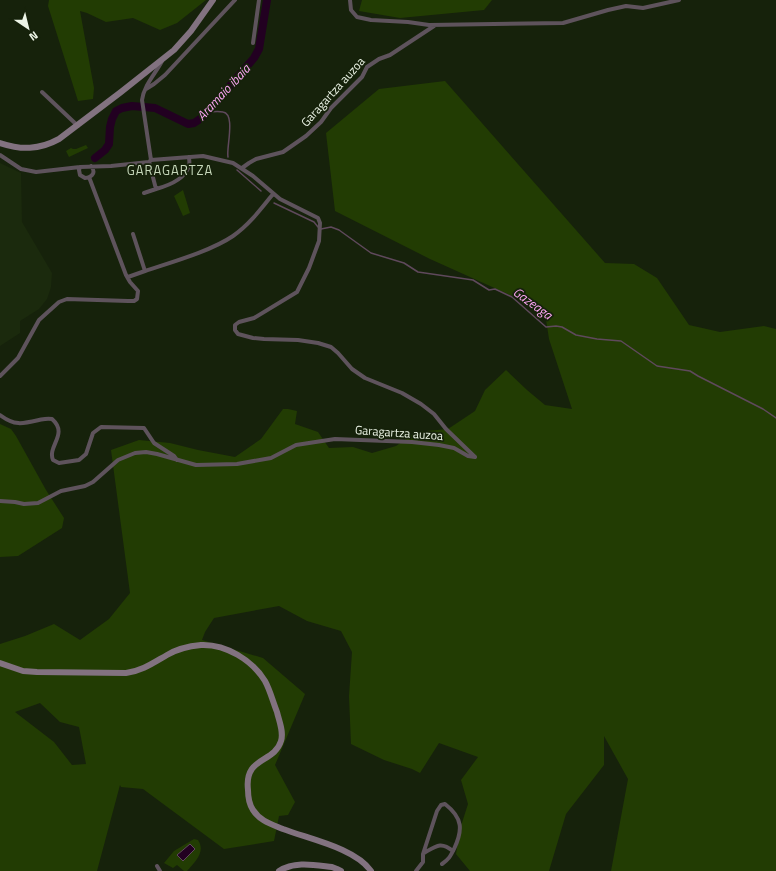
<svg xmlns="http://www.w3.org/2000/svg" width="776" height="871" viewBox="0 0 776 871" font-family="'Titillium Web',sans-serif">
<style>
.built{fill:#1b2a0d}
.green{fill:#223c03;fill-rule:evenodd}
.water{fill:#220021;stroke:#5f495c}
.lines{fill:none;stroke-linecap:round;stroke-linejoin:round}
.stream{stroke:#5f495c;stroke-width:1.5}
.river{stroke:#220021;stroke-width:8}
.street{stroke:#5e535c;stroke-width:4}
.secondary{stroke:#827280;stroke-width:6}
.labels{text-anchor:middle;stroke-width:3.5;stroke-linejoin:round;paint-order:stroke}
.street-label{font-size:12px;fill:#ecf4e6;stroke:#16220b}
.water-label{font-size:13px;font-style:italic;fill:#fba5f3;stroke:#16220b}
.neighbourhood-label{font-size:13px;letter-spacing:1px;fill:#c6d7ba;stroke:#16220b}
</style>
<rect width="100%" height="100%" fill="#16220b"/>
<path class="built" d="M 0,163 L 21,173 L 22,222 L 52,273 L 51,287 L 47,299 L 39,309 L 20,321 L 20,333 L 0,346 Z"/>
<path class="green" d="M 49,0 L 206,0 L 177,23 L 160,30 L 133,18 L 106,22 L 87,13 L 80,11 L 94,88 L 93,99 L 78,101 L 48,6 Z
M 362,0 L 492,0 L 484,10 L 400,18 L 359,11 Z
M 445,81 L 605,263 L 634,264 L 657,278 L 689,325 L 720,332 L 764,326 L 776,329 L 776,871 L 611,871 L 628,779 L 604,736 L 604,765 L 566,814 L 549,871 L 470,871 L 456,854 L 460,829 L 468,804 L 461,780 L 478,757 L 439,743 L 420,773 L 412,769 L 384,760 L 351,744 L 349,696 L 352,652 L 341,631 L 307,621 L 279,606 L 214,618 L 205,632 L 202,640 L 263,658 L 305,694 L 275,765 L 295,802 L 288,815 L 279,816 L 274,841 L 224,849 L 143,789 L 121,787 L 120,785 L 97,871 L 0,871 L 0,644 L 25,636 L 54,624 L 80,640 L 109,619 L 130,593 L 111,450 L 139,440 L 170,443 L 198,450 L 235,457 L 261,439 L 283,409 L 288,409 L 297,411 L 295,424 L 318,432 L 329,448 L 353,447 L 372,453 L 396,446 L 416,432 L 448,429 L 475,411 L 485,390 L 506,370 L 527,390 L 545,405 L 572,409 L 549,339 L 545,313 L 521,300 L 430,259 L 335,211 L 326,133 L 379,89 ZM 40,703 L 60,722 L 79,727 L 86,764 L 72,765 L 54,742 L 15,712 Z
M 86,145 L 88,148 L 69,157 L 66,151 L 71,148 L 73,149 L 76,149 Z
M 183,190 L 190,213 L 183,216 L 174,196 Z
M 0,424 L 11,429 L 16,436 L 46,490 L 64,518 L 62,528 L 18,556 L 0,557 Z
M 194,839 L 198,840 C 206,852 195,862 187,871 L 184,871 L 177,865 L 173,868 L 164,863 L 174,851 Z"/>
<path class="water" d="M 190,844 L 195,849 L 183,861 L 177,855 Z"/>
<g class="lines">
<path class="stream" d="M 207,112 C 212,112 218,111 223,112 C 236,114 226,148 228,157
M 237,170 L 261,191
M 274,203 L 314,222 L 318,227
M 321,229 L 331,227 L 339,230 L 371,253 L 404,263 L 418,272 L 473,280 L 489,290 L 495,289 L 512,297 L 546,327 L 556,326 L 562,327 L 576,335 L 597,339 L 621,341 L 657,366 L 690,371 L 698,376 L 763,409 L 776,418"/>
<path class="river" d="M 95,158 L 105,150 L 109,144 L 110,127 L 112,119 L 116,111 L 122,108 L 132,106 L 155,108 L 188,124 L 194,123 L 203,117 L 254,58 L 259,49 L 267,0"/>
<path class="street" d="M 350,0 L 351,10 L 357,17 L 371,20 L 408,22 L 429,25 L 563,23 L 608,10 L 626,6 L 643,8 L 679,0
M 253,43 L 259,0
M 146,89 L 154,84 L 165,75 L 235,0
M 42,92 L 78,126
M 0,155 L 21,169 L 36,172 L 80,167 L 111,166 L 149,162 L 151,160 L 203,156 L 233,163 L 253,176 L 280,199 L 318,218 L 320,223 L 319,241 L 309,268 L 297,292 L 254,318 L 239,322 L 235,325 L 235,330 L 238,334 L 253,338 L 264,339 L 298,340 L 318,343 L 331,347 L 338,353 L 352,369 L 365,378 L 402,393 L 421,404 L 434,414 L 446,429 L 475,457
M 151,160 L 142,100 C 144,85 156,73 162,61
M 149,162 L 156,189 C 167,186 185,179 189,166 C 190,163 189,160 189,157
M 80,167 L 79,170 L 80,175 L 85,178 C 93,177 96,172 91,166
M 242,168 L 249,163 L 256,159 L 283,152 L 306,136 L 321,122 L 331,108 L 362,77 L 367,67 L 379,59 L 390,55 L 434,26
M 144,193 L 156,189
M 145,271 C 172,262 211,251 233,236 C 249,225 261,209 273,194
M 128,277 L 145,271 L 133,234
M 0,376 L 18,358 L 39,320 L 59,302 L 67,299 L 128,301 L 134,301 L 137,299 L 138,291 L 130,282 L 126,275 L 89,177
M 0,415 C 15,426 22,424 39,420 C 44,419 47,418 52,419 C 69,434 47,446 53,460 L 59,463 L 79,460 L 86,454 L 93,433 L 101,427 L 144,428 L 154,443 L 174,456 L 177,460
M 0,501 L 15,502 L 24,504 L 38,503 L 61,491 L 85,486 L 93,482 L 118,460 L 135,453 L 146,452 L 157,454 L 196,465 L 237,464 L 271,458 L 296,445 L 335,439 L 412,442 L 439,445 L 454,448 L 468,456 L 475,457
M 424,853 C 436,846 441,841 453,851
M 157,866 L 160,871
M 416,871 L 423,862 L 423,854 L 437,811 L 441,805 L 445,804 C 463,818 463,830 454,849 C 450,857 449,859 442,864"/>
<path class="secondary" d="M 0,143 C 21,150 39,150 59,139 L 121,92 L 174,50 L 191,31 L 213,0
M 0,663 L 23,671 L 37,672 L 126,673 C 142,671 153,663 167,655 C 177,649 190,646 201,645 C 226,644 252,660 265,681 C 270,690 273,702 277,712 C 279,721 284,732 281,741 C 274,764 244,756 248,790 C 248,797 249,804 253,810 C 260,821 271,824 283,829 C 309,839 355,848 371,871
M 279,871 C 295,861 314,865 332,867 L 337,869 L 341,871"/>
</g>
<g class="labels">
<g class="street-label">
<text transform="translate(333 92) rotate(-48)" y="4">Garagartza auzoa</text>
<text transform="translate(399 433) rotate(4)" y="4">Garagartza auzoa</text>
</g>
<g class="water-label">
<text transform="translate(223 92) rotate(-47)" y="5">Aramaio ibaia</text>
<text transform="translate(533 303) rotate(36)" y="5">Gazeaga</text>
</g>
<g class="neighbourhood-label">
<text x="170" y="175">GARAGARTZA</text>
</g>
</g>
<g transform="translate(28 28) rotate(145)" stroke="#16220b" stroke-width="3" paint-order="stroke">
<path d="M0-3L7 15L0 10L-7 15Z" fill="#ecf4e6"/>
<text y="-6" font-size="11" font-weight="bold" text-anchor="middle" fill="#ecf4e6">N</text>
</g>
</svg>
